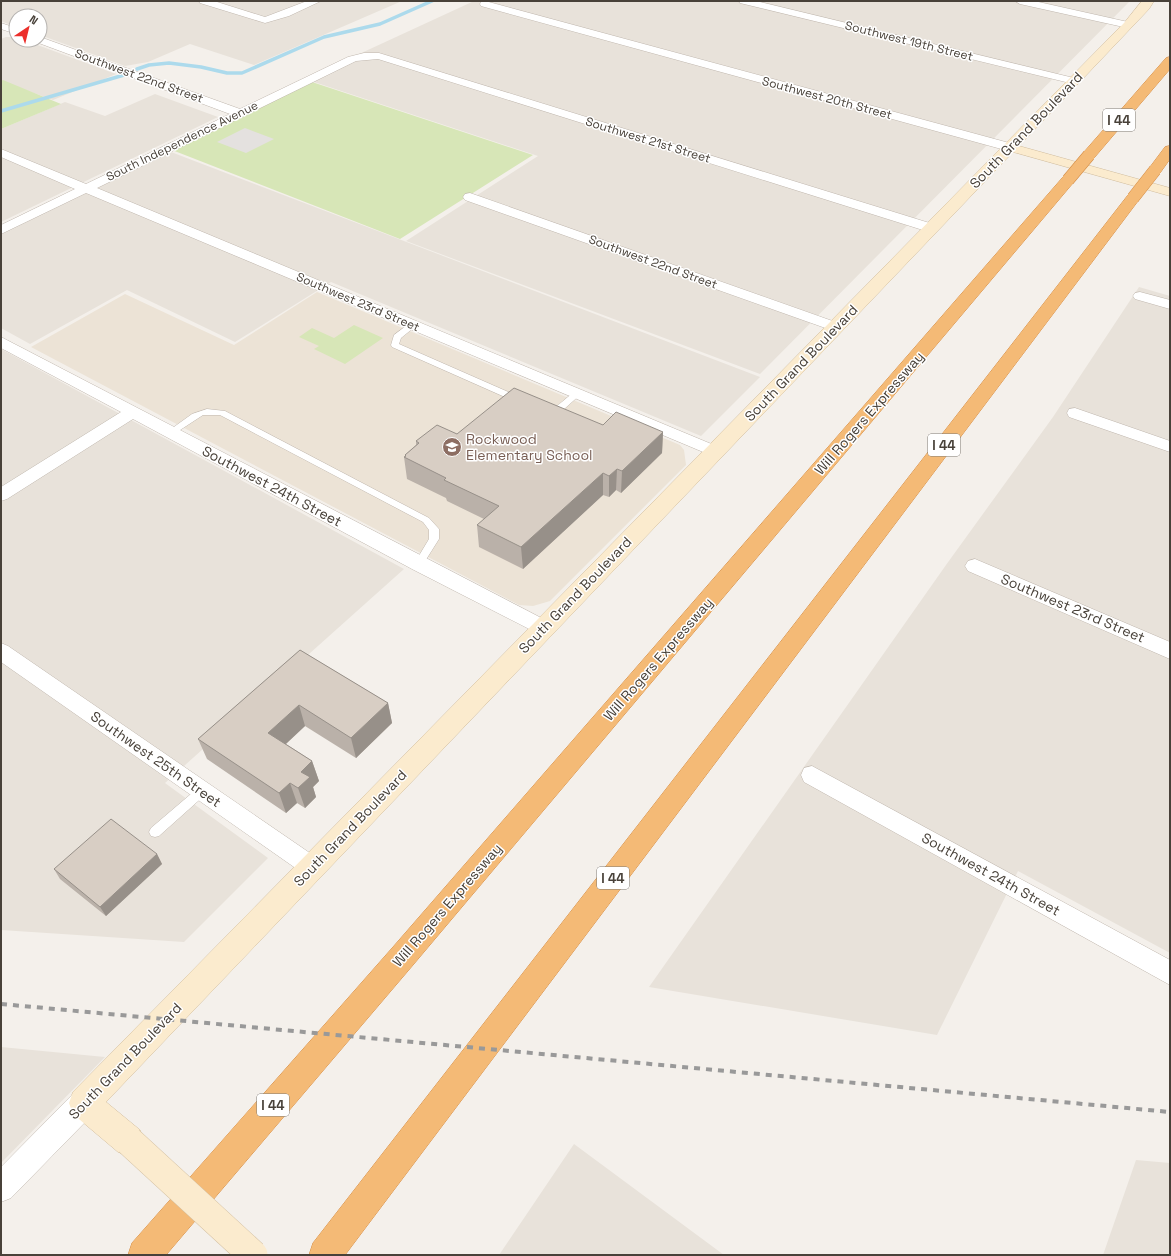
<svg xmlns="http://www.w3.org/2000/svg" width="1171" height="1256" viewBox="0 0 1171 1256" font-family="'Space Grotesk',sans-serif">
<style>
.residential{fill:#e8e2da}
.education{fill:#ece3d6}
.green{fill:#d7e6b7}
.parking{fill:#e4e1df}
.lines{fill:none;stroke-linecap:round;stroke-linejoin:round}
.stream{stroke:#acdaec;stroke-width:3.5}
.lane-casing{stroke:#c0b7ae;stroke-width:1}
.street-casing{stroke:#c0b7ae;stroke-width:1}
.secondary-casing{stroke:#d1bd9e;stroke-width:1}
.highway-casing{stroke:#d48d46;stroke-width:1}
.lane{fill:#fff;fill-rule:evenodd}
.street{fill:#fff;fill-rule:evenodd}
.secondary{fill:#fbebce;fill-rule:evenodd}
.highway{fill:#f4ba76;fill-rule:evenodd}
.rail{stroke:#999;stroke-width:4;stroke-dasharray:6 6;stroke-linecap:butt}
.secondary-bridge-casing{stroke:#d1bd9e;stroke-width:30;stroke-linecap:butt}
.highway-bridge-casing{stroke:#d48d46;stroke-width:13;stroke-linecap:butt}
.secondary-bridge{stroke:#fbebce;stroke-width:29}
.highway-bridge{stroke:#f4ba76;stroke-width:12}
.wall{fill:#bab1a9}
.shaded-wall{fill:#979089}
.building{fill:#d8cec4;stroke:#979089}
.labels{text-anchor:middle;stroke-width:3;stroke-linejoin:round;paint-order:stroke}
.far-street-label{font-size:12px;fill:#484139;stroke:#fff}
.shield{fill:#fff;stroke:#7f7a74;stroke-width:1}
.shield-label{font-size:13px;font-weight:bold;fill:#484139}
.street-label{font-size:14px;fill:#484139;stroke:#fff}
.education-label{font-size:14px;fill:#785e54;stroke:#fff;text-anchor:start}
</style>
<rect width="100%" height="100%" fill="#f4f0eb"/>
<path class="residential" d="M 1,1 L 402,1 L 254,65 L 190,44 L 148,62 L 125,66 L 40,35 L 40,16 L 16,16 L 16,27 L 1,21 Z
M 474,1 L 1130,1 L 760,374 L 406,241 L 538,156 L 305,79 Z
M 6,37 L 15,37 L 16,40 L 24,40 L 116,74 L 53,100 L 1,81 L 1,39 Z
M 155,94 L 218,117 L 1,222 L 1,129 L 65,102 L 105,116 Z
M 171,152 L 760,377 L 701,436 L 331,282 L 235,342 L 127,290 L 30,344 L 1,328 L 1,234 Z
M 1139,287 L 1170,296 L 1170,953 L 1018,871 L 937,1035 L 649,987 L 946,565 L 1053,417 Z
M 1,349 L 404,569 L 165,783 L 268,858 L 184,942 L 1,930 Z
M 1,1047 L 105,1057 L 1,1163 Z
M 574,1144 L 724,1255 L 499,1255 Z
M 1136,1160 L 1170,1163 L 1170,1255 L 1103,1255 Z"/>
<path class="education" d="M 317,292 L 680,445 L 684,450 L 686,465 L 550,601 L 533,606 L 519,605 L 31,347 L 125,294 L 234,345 Z"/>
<path class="green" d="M 3,80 L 61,104 L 1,129 L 1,81 Z
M 312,82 L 533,155 L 400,239 L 172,150 Z
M 354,325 L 383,338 L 345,364 L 314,349 L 319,346 L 299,337 L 312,328 L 334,338 Z"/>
<path class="parking" d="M 245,128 L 274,139 L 246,153 L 217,142 Z"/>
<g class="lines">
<path class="stream" d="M 137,69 L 149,65 L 169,63 L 201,67 L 227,73 L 242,73 L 324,37 L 380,24 L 432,1
M 1,111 L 124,75"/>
<defs>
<path id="lane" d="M 410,323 L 413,323 L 417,325 L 401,338 L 399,344 L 522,398 L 522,402 L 516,402 L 392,347 L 391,345 L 394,335 Z
M 574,392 L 577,392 L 581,394 L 563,410 L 548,414 L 544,411 L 545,409 L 557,406 Z
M 207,409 L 225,411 L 429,518 L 439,529 L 439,539 L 422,566 L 416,566 L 414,564 L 429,539 L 429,530 L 423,522 L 220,415 L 203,415 L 174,434 L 171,435 L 167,432 L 192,414 Z
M 202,786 L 206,788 L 208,791 L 206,794 L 159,836 L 155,837 L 151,836 L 149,832 L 151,828 L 198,788 Z"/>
<path id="street" d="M 199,1 L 214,1 L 265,17 L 307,1 L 321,1 L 289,16 L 265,23 L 200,3 Z
M 485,1 L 1013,144 L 1015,147 L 1013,150 L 1005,150 L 481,6 L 480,4 L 481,2 Z
M 739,1 L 756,1 L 1074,78 L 1080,81 L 1074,84 L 740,3 Z
M 1015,1 L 1034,1 L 1128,22 L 1133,25 L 1128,28 L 1020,4 Z
M 1,23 L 16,28 L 16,34 L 1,29 Z
M 40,37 L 240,109 L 348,57 L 364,53 L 379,53 L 936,225 L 938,228 L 936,231 L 926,231 L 378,59 L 356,61 L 97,188 L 721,448 L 724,452 L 721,456 L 715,457 L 86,193 L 1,234 L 1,225 L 75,189 L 1,157 L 1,149 L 86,184 L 230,114 L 36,42 L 35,40 L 40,40 Z
M 470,193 L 841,324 L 844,327 L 841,330 L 831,330 L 465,200 L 463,197 L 465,194 Z
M 1140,292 L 1170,300 L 1170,309 L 1135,299 L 1133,296 L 1135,293 Z
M 1,337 L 551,623 L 554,628 L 551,633 L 544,635 L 537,633 L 412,569 L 133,419 L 7,499 L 1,501 L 1,487 L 121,412 L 1,348 Z
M 1075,408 L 1170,441 L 1170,452 L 1069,417 L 1067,413 L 1069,409 Z
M 975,559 L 1170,642 L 1170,659 L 968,571 L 965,566 L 968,561 Z
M 1,643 L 8,646 L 320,860 L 324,867 L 320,874 L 312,878 L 304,874 L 1,662 Z
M 812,766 L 1170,960 L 1170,985 L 804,782 L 801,775 L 804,768 Z
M 84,1089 L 94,1093 L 98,1103 L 94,1113 L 11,1198 L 1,1202 L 1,1167 L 74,1093 Z"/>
<path id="secondary" d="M 1142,1 L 1154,1 L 1149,9 L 1019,146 L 1170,188 L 1170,196 L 1013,152 L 106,1102 L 140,1130 L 144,1141 L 140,1152 L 129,1156 L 118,1152 L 73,1114 L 69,1103 L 73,1092 L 1124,23 Z"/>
<path id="highway" d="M 1170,57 L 1170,69 L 1094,158 L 1084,158 L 1082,155 L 1084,152 L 1166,58 Z
M 1170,146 L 1170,159 L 1160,173 L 1150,173 L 1148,170 L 1150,167 L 1165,147 Z
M 1068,176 L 1073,177 L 1075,180 L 1073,183 L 413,965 L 166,1255 L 128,1255 L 132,1243 L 393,947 L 1063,177 Z
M 1133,194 L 1138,195 L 1140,198 L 1138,201 L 345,1255 L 309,1255 L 313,1243 L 1128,195 Z"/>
</defs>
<use href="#lane" class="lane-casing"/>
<use href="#street" class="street-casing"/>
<use href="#secondary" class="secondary-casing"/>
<use href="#highway" class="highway-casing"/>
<use href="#lane" class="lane"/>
<use href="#street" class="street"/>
<use href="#secondary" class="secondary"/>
<use href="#highway" class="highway"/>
<path class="rail" d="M 1,1004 L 1170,1112"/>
<defs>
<path id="secondary-bridge" d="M 129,1141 L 253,1255"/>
<path id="highway-bridge" d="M 1068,180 L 1089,155
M 1133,198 L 1155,170"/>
</defs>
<use href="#secondary-bridge" class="secondary-bridge-casing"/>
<use href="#highway-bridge" class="highway-bridge-casing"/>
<use href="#secondary-bridge" class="secondary-bridge"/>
<use href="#highway-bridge" class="highway-bridge"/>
</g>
<path class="wall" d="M 603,425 L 663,432 L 662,453 L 621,493 L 616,490 L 609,497 L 603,495 L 523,569 L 479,547 L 477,525 L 484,519 L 447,501 L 446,498 L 407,479 L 404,457 L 405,457 L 405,455 L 416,445 L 416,441 L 457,434 Z
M 300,650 L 388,703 L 392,723 L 356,758 L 305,726 L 286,744 L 312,761 L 319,781 L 313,787 L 316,797 L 305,808 L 297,803 L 286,813 L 207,759 L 198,739 Z
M 157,854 L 162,864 L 106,916 L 60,879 L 54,869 Z"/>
<path class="shaded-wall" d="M 663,432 L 662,453 L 621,493 L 622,471 Z
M 617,469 L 616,490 L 609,497 L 609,476 Z
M 603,473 L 603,495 L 523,569 L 521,547 Z
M 388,703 L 392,723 L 356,758 L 351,738 Z
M 299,705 L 305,726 L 276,753 L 268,733 Z
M 312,761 L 319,781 L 313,787 L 316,797 L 305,808 L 298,788 L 301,772 Z
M 290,783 L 297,803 L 286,813 L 279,793 Z
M 157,854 L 162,864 L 106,916 L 100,907 Z"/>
<path class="building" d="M 514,388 L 603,425 L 616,412 L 663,432 L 622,471 L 617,469 L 609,476 L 603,473 L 521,547 L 477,525 L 499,506 L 444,480 L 446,478 L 404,457 L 406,456 L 405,455 L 419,443 L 416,441 L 437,425 L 457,434 Z
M 300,650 L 388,703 L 351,738 L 299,705 L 268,733 L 312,761 L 301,772 L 310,777 L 298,788 L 290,783 L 279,793 L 198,739 Z
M 111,819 L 157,854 L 100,907 L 54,869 Z"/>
<defs>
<symbol id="school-disc" viewBox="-11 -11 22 22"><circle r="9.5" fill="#8d6e63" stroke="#fff"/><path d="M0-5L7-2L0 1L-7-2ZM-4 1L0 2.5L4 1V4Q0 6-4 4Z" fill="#fff"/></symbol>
</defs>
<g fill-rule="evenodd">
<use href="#school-disc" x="441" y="436" width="22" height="22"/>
</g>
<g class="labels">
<g class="far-street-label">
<text transform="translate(909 41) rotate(14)" y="4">Southwest 19th Street</text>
<text transform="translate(139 76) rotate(20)" y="4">Southwest 22nd Street</text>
<text transform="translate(827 98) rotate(15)" y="4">Southwest 20th Street</text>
<text transform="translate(648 140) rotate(17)" y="4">Southwest 21st Street</text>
<text transform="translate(182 141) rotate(-26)" y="4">South Independence Avenue</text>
<text transform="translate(653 262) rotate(20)" y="4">Southwest 22nd Street</text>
<text transform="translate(358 302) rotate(23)" y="4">Southwest 23rd Street</text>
</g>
<g class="shield">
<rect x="1103" y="109" width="32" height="22" rx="3"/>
<rect x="928" y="434" width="32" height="22" rx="3"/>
<rect x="597" y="867" width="32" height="22" rx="3"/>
<rect x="257" y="1094" width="32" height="22" rx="3"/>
</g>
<g class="shield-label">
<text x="1119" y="125">I 44</text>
<text x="944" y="450">I 44</text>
<text x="613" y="883">I 44</text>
<text x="273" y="1110">I 44</text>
</g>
<g class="street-label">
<text transform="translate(1026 130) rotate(-46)" y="5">South Grand Boulevard</text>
<text transform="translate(801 363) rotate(-46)" y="5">South Grand Boulevard</text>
<text transform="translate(869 413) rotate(-49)" y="5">Will Rogers Expressway</text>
<text transform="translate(272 486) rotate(28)" y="5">Southwest 24th Street</text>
<text transform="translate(575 595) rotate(-46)" y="5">South Grand Boulevard</text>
<text transform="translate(1073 608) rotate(23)" y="5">Southwest 23rd Street</text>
<text transform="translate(658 659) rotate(-49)" y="5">Will Rogers Expressway</text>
<text transform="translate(156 759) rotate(35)" y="5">Southwest 25th Street</text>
<text transform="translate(350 828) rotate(-46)" y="5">South Grand Boulevard</text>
<text transform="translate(991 874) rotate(29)" y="5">Southwest 24th Street</text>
<text transform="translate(447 905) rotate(-49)" y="5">Will Rogers Expressway</text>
<text transform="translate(125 1061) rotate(-46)" y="5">South Grand Boulevard</text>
</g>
<g class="education-label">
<text x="466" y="444">Rockwood<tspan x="466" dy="16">Elementary School</tspan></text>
</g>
</g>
<rect width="1171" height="1256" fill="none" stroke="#484139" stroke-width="4"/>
<g transform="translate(28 28) rotate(35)"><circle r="19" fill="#ffffff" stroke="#b6b3b0"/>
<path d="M0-3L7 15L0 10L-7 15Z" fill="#ec2f2b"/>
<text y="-6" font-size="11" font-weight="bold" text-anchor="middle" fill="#484139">N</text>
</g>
</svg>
